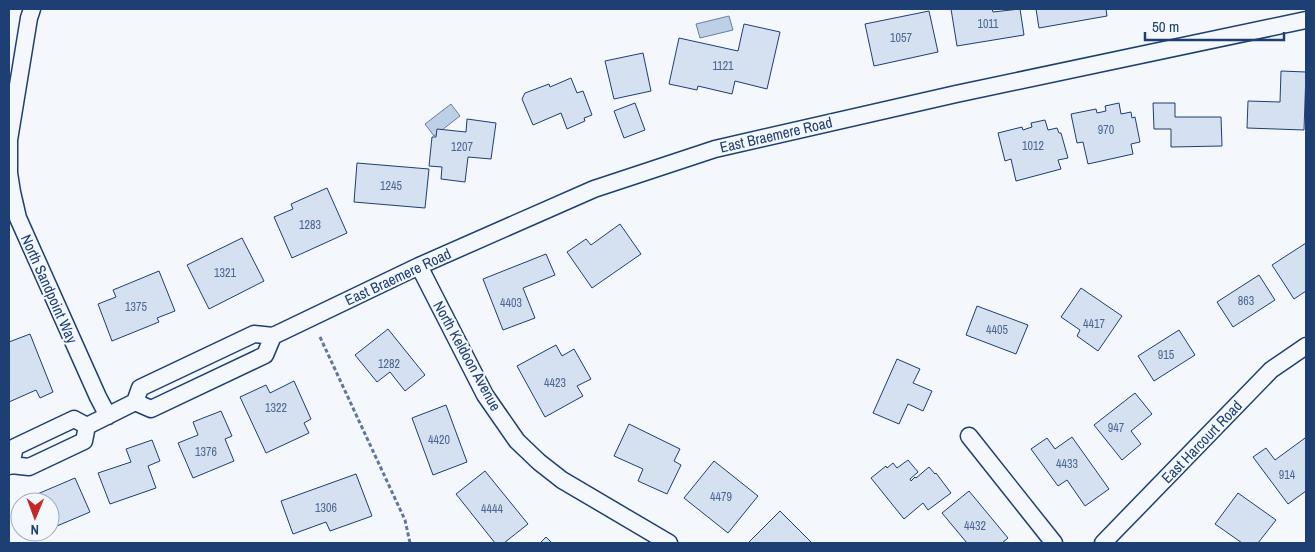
<svg xmlns="http://www.w3.org/2000/svg" width="1315" height="552" viewBox="0 0 1315 552" font-family="'Archivo Narrow',sans-serif">
<style>
.water{fill:#bed0e5;stroke:#687fa3}
.building{fill:#d5e0f0;stroke:#1d3f73}
.lines{fill:none;stroke-linecap:round;stroke-linejoin:round}
.minor-casing{stroke:#1d3f73;stroke-width:19}
.path{stroke:#5e769c;stroke-width:3;stroke-dasharray:4 2.5;stroke-linecap:butt}
.minor{stroke:#f4f7fb;stroke-width:16}
.labels{text-anchor:middle;stroke-width:4;stroke-linejoin:round;paint-order:stroke}
.number-label{font-size:12px;fill:#4b6792}
.street-label{font-size:15px;fill:#1d3f73;stroke:#f4f7fb}
</style>
<rect width="100%" height="100%" fill="#f4f7fb"/>
<path class="water" d="M 729,16 L 733,30 L 700,38 L 696,24 Z
M 451,104 L 460,116 L 434,136 L 425,124 Z"/>
<path class="building" d="M 951,9 L 992,9 L 993,12 L 1020,9 L 1024,35 L 957,46 Z
M 1036,9 L 1106,9 L 1107,16 L 1039,28 Z
M 929,11 L 938,52 L 874,66 L 865,24 Z
M 744,24 L 780,32 L 767,89 L 735,81 L 732,94 L 698,86 L 697,90 L 669,84 L 679,38 L 738,51 Z
M 643,53 L 651,91 L 614,99 L 605,61 Z
M 1281,71 L 1306,72 L 1304,130 L 1247,128 L 1248,101 L 1280,102 Z
M 571,78 L 577,93 L 583,91 L 592,115 L 584,118 L 585,121 L 567,129 L 561,113 L 533,125 L 522,99 L 525,93 L 549,84 L 550,87 Z
M 635,103 L 645,130 L 624,138 L 614,111 Z
M 1119,103 L 1121,114 L 1131,112 L 1132,118 L 1135,117 L 1140,142 L 1131,144 L 1133,154 L 1088,164 L 1083,142 L 1077,143 L 1071,114 L 1096,109 L 1097,113 L 1106,111 L 1105,106 Z
M 1153,103 L 1175,103 L 1175,117 L 1221,117 L 1222,146 L 1171,147 L 1171,129 L 1154,129 Z
M 467,119 L 496,123 L 491,159 L 468,157 L 465,182 L 441,179 L 442,167 L 429,166 L 432,137 L 436,137 L 437,129 L 466,132 Z
M 1045,120 L 1048,130 L 1057,128 L 1059,133 L 1061,133 L 1068,158 L 1058,160 L 1061,169 L 1016,181 L 1011,159 L 1005,161 L 998,133 L 1022,127 L 1023,130 L 1032,127 L 1031,123 Z
M 357,163 L 429,169 L 425,208 L 354,202 Z
M 327,188 L 347,233 L 292,258 L 274,217 L 293,209 L 291,204 Z
M 620,224 L 641,254 L 592,288 L 567,252 L 586,239 L 591,245 Z
M 242,238 L 264,281 L 209,309 L 187,265 Z
M 1306,243 L 1306,291 L 1294,299 L 1272,265 Z
M 546,254 L 555,275 L 523,288 L 535,318 L 503,330 L 483,279 Z
M 159,271 L 175,311 L 157,318 L 159,322 L 112,341 L 98,304 L 116,297 L 113,290 Z
M 1259,275 L 1275,300 L 1233,327 L 1217,302 Z
M 1081,288 L 1122,316 L 1098,351 L 1077,336 L 1080,330 L 1061,317 Z
M 977,306 L 1028,325 L 1016,354 L 966,335 Z
M 388,329 L 425,375 L 405,391 L 390,372 L 377,382 L 355,355 Z
M 1179,330 L 1195,355 L 1154,381 L 1138,356 Z
M 30,334 L 53,392 L 40,398 L 36,390 L 9,402 L 9,342 Z
M 556,345 L 562,356 L 574,349 L 591,379 L 577,386 L 583,396 L 545,417 L 517,366 Z
M 897,359 L 920,369 L 913,383 L 932,391 L 923,411 L 908,404 L 899,424 L 873,413 Z
M 294,381 L 311,419 L 304,423 L 309,433 L 266,453 L 240,397 L 266,385 L 270,393 Z
M 1135,393 L 1152,414 L 1131,431 L 1141,444 L 1122,460 L 1094,425 Z
M 446,405 L 467,462 L 433,475 L 412,418 Z
M 221,411 L 232,436 L 225,439 L 234,461 L 193,478 L 178,443 L 198,435 L 193,422 Z
M 629,424 L 680,449 L 674,461 L 681,465 L 667,494 L 638,481 L 643,469 L 614,456 Z
M 1072,437 L 1109,489 L 1085,506 L 1067,480 L 1058,486 L 1031,449 L 1047,438 L 1055,449 Z
M 1305,438 L 1306,440 L 1306,491 L 1288,504 L 1253,457 L 1266,448 L 1275,460 Z
M 152,440 L 160,461 L 148,466 L 156,488 L 110,504 L 98,473 L 131,462 L 126,449 Z
M 908,460 L 918,472 L 910,479 L 911,481 L 915,477 L 916,478 L 929,467 L 935,474 L 936,473 L 951,493 L 928,510 L 923,503 L 904,519 L 871,478 L 886,466 L 887,468 L 893,463 L 897,468 Z
M 714,461 L 758,496 L 728,533 L 684,498 Z
M 485,471 L 528,524 L 504,543 L 495,543 L 456,494 Z
M 356,474 L 372,516 L 330,531 L 326,522 L 293,534 L 281,501 Z
M 75,478 L 90,512 L 50,529 L 50,502 L 22,502 L 21,501 Z
M 969,491 L 1008,538 L 1002,543 L 967,543 L 942,513 Z
M 1238,493 L 1276,520 L 1258,543 L 1242,543 L 1215,524 Z
M 780,511 L 812,543 L 748,543 Z
M 546,537 L 552,543 L 540,543 Z"/>
<g class="lines">
<defs>
<path id="minor" d="M 32,9 L 29,18 L 9,140 L 9,173 L 12,192 L 18,218 L 98,397 L 108,416
M 419,266 L 485,395 L 517,441 L 539,462 L 562,480 L 669,543
M 135,402 L 151,409 L 265,355 L 273,336
M 87,426 L 135,402 L 140,388 L 254,334 L 273,336 L 419,266 L 594,189 L 715,149 L 956,94 L 1306,20
M 969,436 L 1054,543
M 11,465 L 15,447 L 74,419 L 87,426
M 9,466 L 11,465 L 29,467 L 84,441 L 87,426
M 1103,543 L 1271,370 L 1306,346"/>
</defs>
<use href="#minor" class="minor-casing"/>
<path class="path" d="M 320,337 L 405,520 L 410,543"/>
<use href="#minor" class="minor"/>
</g>
<g class="labels">
<g class="number-label">
<text x="988" y="28">1011</text>
<text x="901" y="42">1057</text>
<text x="723" y="70">1121</text>
<text x="1106" y="134">970</text>
<text x="1033" y="150">1012</text>
<text x="462" y="151">1207</text>
<text x="391" y="190">1245</text>
<text x="310" y="229">1283</text>
<text x="225" y="277">1321</text>
<text x="1246" y="305">863</text>
<text x="511" y="307">4403</text>
<text x="136" y="311">1375</text>
<text x="1094" y="328">4417</text>
<text x="997" y="334">4405</text>
<text x="1166" y="359">915</text>
<text x="389" y="368">1282</text>
<text x="555" y="387">4423</text>
<text x="276" y="412">1322</text>
<text x="1116" y="432">947</text>
<text x="439" y="444">4420</text>
<text x="206" y="456">1376</text>
<text x="1067" y="468">4433</text>
<text x="1287" y="479">914</text>
<text x="721" y="501">4479</text>
<text x="326" y="512">1306</text>
<text x="492" y="513">4444</text>
<text x="975" y="530">4432</text>
</g>
<g class="street-label">
<text transform="translate(776 135) rotate(-13)" y="5">East Braemere Road</text>
<text transform="translate(398 277) rotate(-25)" y="5">East Braemere Road</text>
<text transform="translate(49 289) rotate(66)" y="5">North Sandpoint Way</text>
<text transform="translate(467 356) rotate(61)" y="5">North Keldoon Avenue</text>
<text transform="translate(1202 442) rotate(-46)" y="5">East Harcourt Road</text>
</g>
</g>
<rect width="1315" height="552" fill="none" stroke="#1d3f73" stroke-width="20"/>
<g transform="translate(35 517) rotate(181)"><circle r="24" fill="#f4f7fb" stroke="#9eadc5"/>
<path d="M0-4L9 19L0 12L-9 19Z" fill="#c62828"/>
<text y="-8" font-size="14" font-weight="bold" text-anchor="middle" fill="#1d3f73">N</text>
</g>
<path d="M1145 32v8h139v-8" fill="none" stroke="#1d3f73" stroke-width="2.5"/>
<text x="1152" y="32" font-size="15" fill="#1d3f73" stroke="#f4f7fb" stroke-width="4" paint-order="stroke">50 m</text>
</svg>
